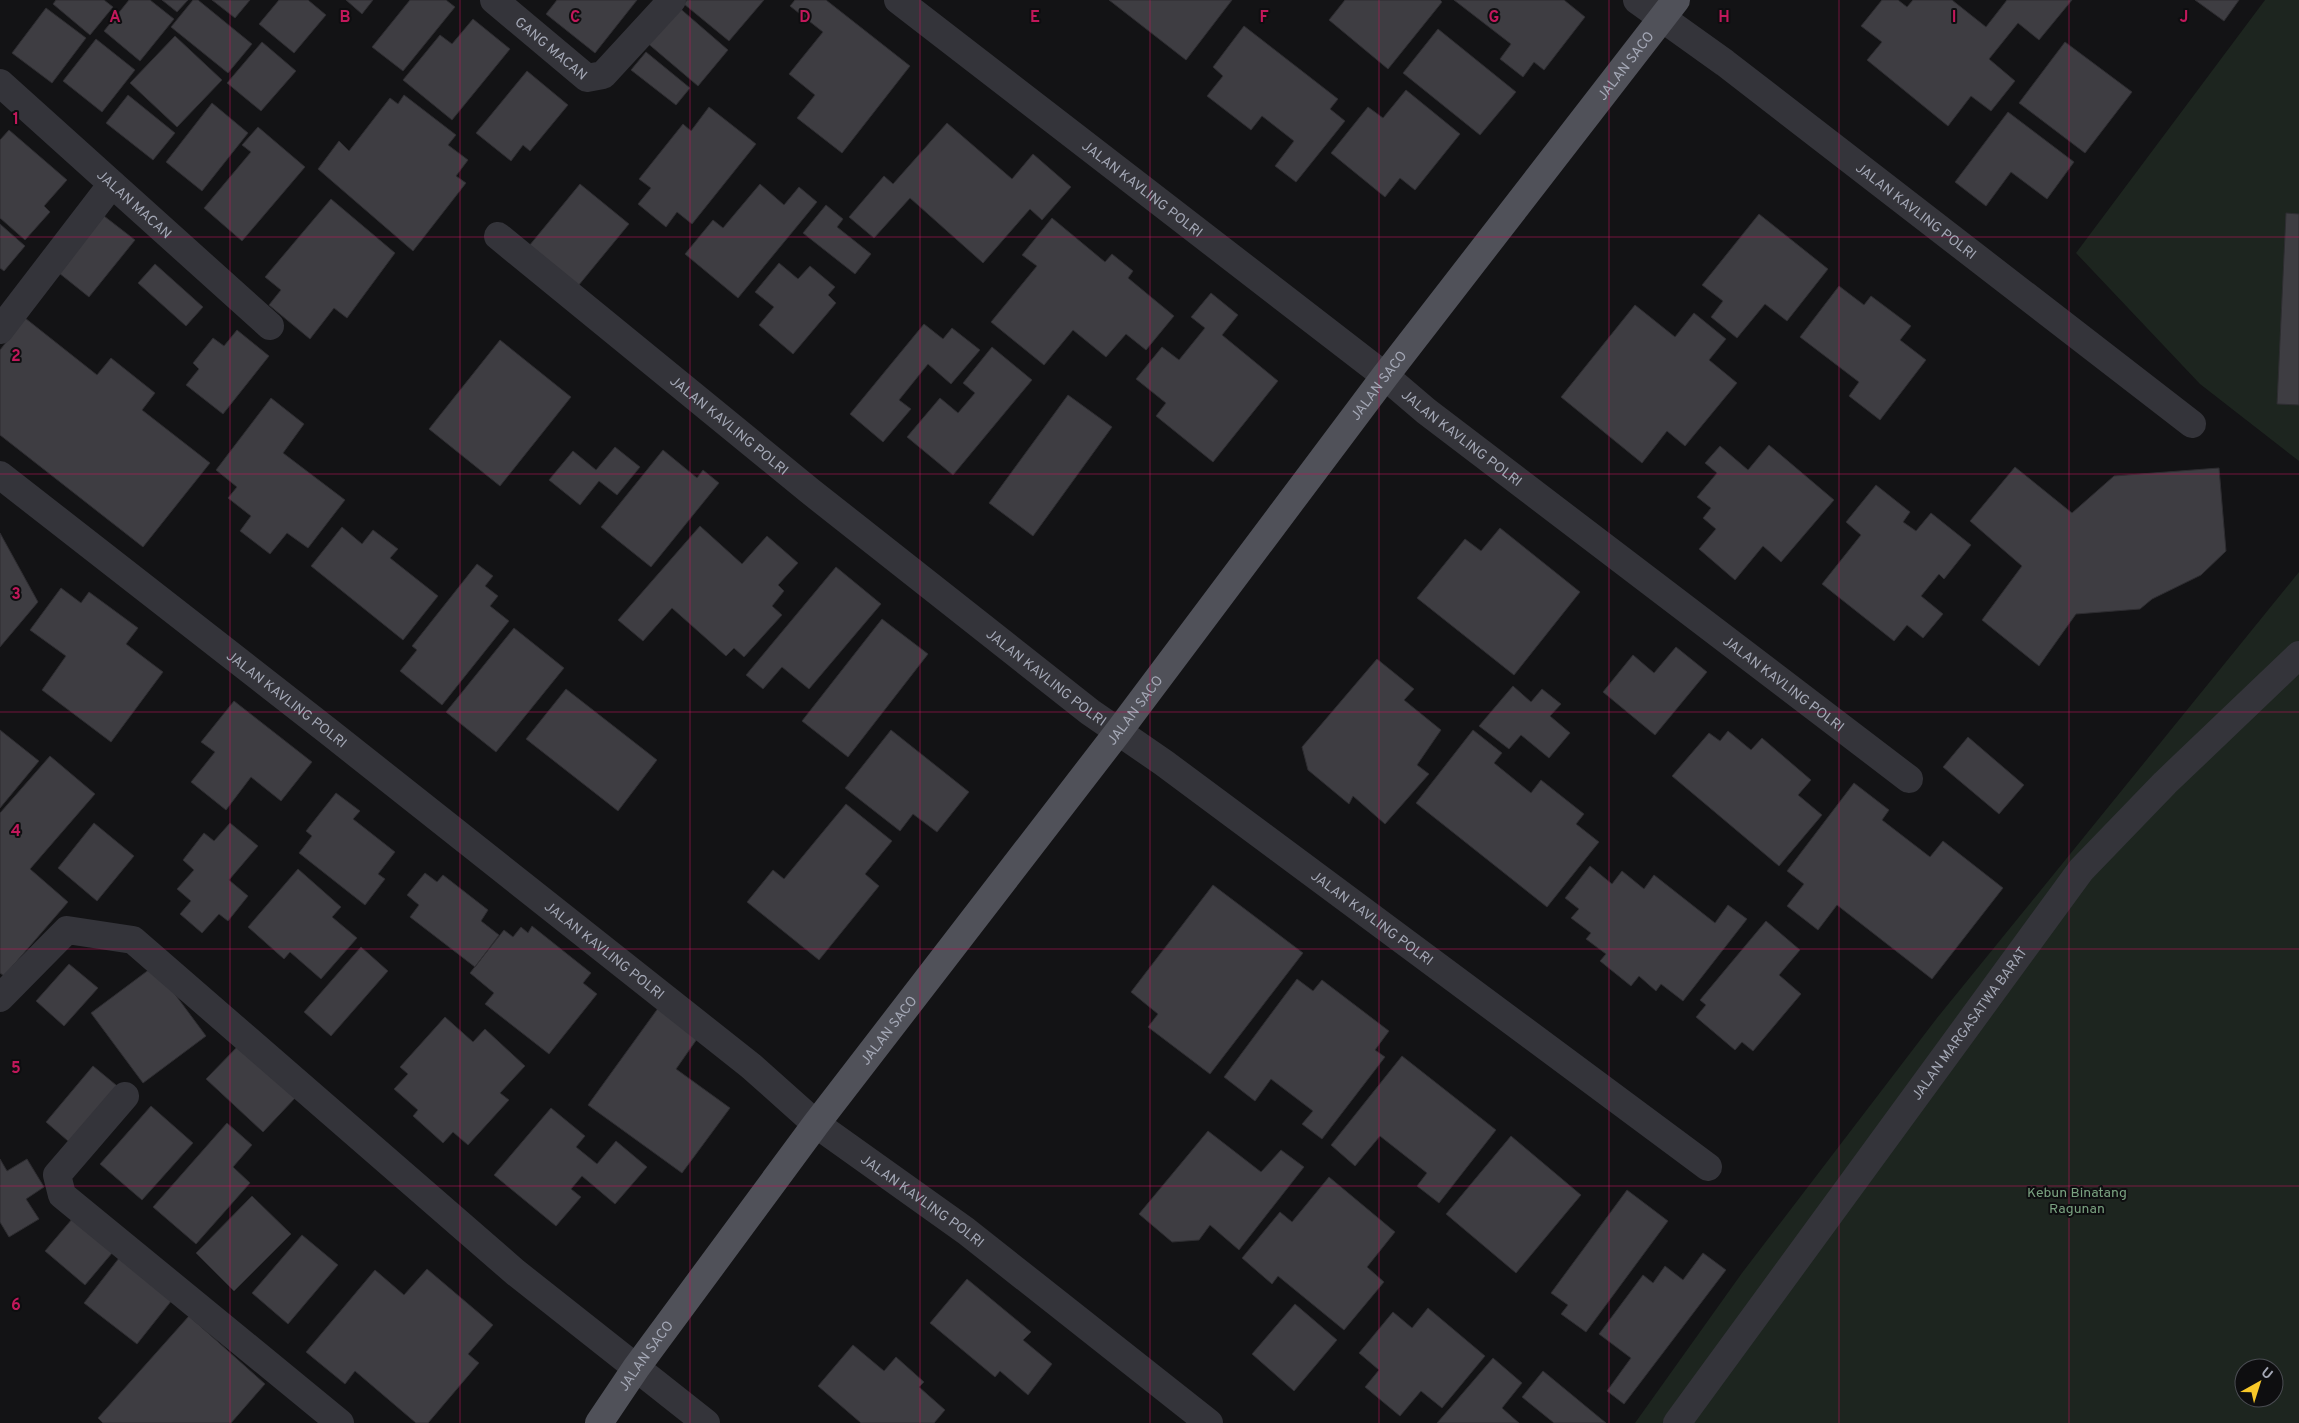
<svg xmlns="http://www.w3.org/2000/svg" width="2299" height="1423" viewBox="0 0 2299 1423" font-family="Overpass,sans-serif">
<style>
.green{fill:#1d251f;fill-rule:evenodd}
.building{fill:#3e3d42;stroke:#2e2d31}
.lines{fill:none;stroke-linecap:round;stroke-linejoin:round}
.minor{stroke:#34343a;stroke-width:28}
.major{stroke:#505159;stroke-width:28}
.grid{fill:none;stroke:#c2185b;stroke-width:1;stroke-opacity:0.55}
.labels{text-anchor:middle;stroke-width:4;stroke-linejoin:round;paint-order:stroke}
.street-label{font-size:14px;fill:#a4a8b6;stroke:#0e0e10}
.park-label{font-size:14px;fill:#7aa281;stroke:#0e0e10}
.grid-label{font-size:16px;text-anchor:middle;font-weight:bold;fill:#c2185b;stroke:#0e0e10;stroke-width:4;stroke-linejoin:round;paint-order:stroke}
</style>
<rect width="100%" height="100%" fill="#131315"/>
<path class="green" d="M 2265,0 L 2299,0 L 2299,461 L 2200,384 L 2076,253 Z
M 2299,572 L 2299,1423 L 1635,1423 L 1742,1273 L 1937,1018 ZM 2244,1368 L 2274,1368 L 2274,1398 L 2244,1398 Z"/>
<path class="building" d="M 56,0 L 104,0 L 113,7 L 90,35 L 53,4 Z
M 129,0 L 150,0 L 174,19 L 140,61 L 104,31 Z
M 162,0 L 188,0 L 177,12 Z
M 193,0 L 198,0 L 252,44 L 228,73 L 171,27 Z
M 212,0 L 250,0 L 235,18 Z
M 279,0 L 308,0 L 326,15 L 294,53 L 259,24 Z
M 346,0 L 373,0 L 362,14 Z
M 410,0 L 446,0 L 455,7 L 403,71 L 372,47 Z
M 557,0 L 637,0 L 595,53 L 546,14 Z
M 687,0 L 764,0 L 729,41 L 684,4 Z
M 795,0 L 826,0 L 910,66 L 842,153 L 797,118 L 815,95 L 789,74 L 823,32 L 790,6 Z
M 1109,0 L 1232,0 L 1186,60 Z
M 1345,0 L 1440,0 L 1442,2 L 1388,69 L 1329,20 Z
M 1454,0 L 1564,0 L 1585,17 L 1544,70 L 1534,62 L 1523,77 L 1500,59 L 1511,44 Z
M 1882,0 L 1898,0 L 1907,7 L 1913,0 L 1952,0 L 1986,27 L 2007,0 L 2072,0 L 2039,40 L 2018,23 L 1989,59 L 2015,81 L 1991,111 L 1971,96 L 1948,126 L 1867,60 L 1882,42 L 1861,26 Z
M 2195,0 L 2239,0 L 2224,21 Z
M 676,5 L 728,50 L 698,86 L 645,41 Z
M 46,8 L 86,38 L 52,83 L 12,53 Z
M 473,19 L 510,49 L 452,120 L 403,80 L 440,35 L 452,44 Z
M 1244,26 L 1338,99 L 1330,109 L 1345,121 L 1296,182 L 1275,166 L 1294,141 L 1262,116 L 1251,130 L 1207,96 L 1223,76 L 1213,67 Z
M 1438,29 L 1516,92 L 1480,135 L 1403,73 Z
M 175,36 L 222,80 L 177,127 L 130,83 Z
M 96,39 L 135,70 L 102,112 L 63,81 Z
M 262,42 L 296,71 L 261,111 L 227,83 Z
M 2065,42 L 2132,92 L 2085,153 L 2019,103 Z
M 646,52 L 690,88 L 676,105 L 631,70 Z
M 527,71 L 568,105 L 530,151 L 523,145 L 511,161 L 476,133 Z
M 1406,90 L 1460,134 L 1415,190 L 1400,178 L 1385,197 L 1331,153 L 1368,107 L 1383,118 Z
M 128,95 L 175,133 L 153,160 L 106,123 Z
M 404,95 L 456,135 L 448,145 L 468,160 L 456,176 L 466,183 L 413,251 L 318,169 L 339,141 L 349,151 L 390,98 L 398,104 Z
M 212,103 L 248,133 L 202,191 L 166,162 Z
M 709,107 L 756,144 L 692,224 L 677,212 L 666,227 L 638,204 L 651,188 L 639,179 L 683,124 L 691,131 Z
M 2008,112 L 2074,162 L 2047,199 L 2011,172 L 1986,206 L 1955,182 Z
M 947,123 L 1012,179 L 1033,154 L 1071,187 L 1042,220 L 1030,209 L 983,263 L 910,198 L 874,238 L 849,217 L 884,176 L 893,184 Z
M 258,127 L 305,167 L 242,241 L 204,208 L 251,152 L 242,145 Z
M 9,130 L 67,180 L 44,206 L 50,212 L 25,240 L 0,218 L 0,140 Z
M 580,184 L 629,224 L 578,286 L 529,246 Z
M 760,184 L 784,205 L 799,187 L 817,202 L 738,298 L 685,254 L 713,220 L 723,228 Z
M 331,199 L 395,253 L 347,318 L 334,308 L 310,339 L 269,305 L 281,290 L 265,277 Z
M 826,205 L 843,219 L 837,227 L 871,254 L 855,274 L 803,233 Z
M 2286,213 L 2299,214 L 2299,405 L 2277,404 Z
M 1759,214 L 1828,269 L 1787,321 L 1765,304 L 1737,338 L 1711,317 L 1723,301 L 1702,285 Z
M 104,216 L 135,240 L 89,297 L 59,273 Z
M 1052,218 L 1105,262 L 1112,254 L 1133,271 L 1128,278 L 1174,316 L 1146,350 L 1126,334 L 1106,357 L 1073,330 L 1044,365 L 991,322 L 1037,266 L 1022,255 Z
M 0,224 L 25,246 L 4,271 L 0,268 Z
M 779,263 L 798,279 L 810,266 L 835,287 L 828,295 L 836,303 L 793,354 L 759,325 L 774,307 L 755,292 Z
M 155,264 L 203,307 L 186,326 L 138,283 Z
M 1839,286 L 1864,305 L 1871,296 L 1911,326 L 1900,340 L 1926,360 L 1880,420 L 1849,396 L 1859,382 L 1800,337 Z
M 1211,293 L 1238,315 L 1222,335 L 1278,381 L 1213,462 L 1156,416 L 1166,403 L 1136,379 L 1162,347 L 1179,360 L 1205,328 L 1191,317 Z
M 1635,305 L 1675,337 L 1694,313 L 1726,339 L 1709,360 L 1737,383 L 1685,446 L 1667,431 L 1642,463 L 1561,397 Z
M 25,318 L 97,375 L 111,358 L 155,393 L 142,410 L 210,463 L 143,547 L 0,435 L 0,350 Z
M 924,324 L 943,339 L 952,328 L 980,350 L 951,384 L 928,364 L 899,400 L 911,409 L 883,442 L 850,414 Z
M 237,330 L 269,356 L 223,414 L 186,385 L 199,369 L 193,363 L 213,338 L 224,346 Z
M 500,340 L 571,397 L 500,486 L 429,429 Z
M 992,347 L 1032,380 L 953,475 L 907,437 L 940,398 L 958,413 L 975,393 L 963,383 Z
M 1068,395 L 1112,427 L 1033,536 L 989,503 Z
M 271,398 L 304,424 L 283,453 L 345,500 L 308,548 L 287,533 L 270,554 L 240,531 L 251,516 L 228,498 L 237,487 L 216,470 Z
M 1769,445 L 1834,500 L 1781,562 L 1763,546 L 1735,580 L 1699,549 L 1716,529 L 1703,518 L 1711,508 L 1697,497 L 1717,473 L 1705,463 L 1720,446 L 1748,470 Z
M 615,447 L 640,467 L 617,495 L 599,481 L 580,505 L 549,480 L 573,451 L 596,470 Z
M 663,450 L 697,478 L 703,470 L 719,483 L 651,567 L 601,527 Z
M 2015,467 L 2072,513 L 2114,476 L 2219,468 L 2226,551 L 2201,575 L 2152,599 L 2140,609 L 2076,614 L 2039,666 L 1982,620 L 2022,566 L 1970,521 Z
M 1876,485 L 1910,512 L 1903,522 L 1916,531 L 1931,513 L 1971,545 L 1944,579 L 1939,574 L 1921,596 L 1943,614 L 1923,638 L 1907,625 L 1894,641 L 1822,584 L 1861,535 L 1846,522 Z
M 700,526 L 742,564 L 767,536 L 798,563 L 778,585 L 784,591 L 772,606 L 782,615 L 744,657 L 734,648 L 726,656 L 672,608 L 643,641 L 618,620 Z
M 342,527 L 362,544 L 373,530 L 398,549 L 390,558 L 438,596 L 403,640 L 311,566 Z
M 1500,528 L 1580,592 L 1514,675 L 1417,598 L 1465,539 L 1481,551 Z
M 0,533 L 38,602 L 0,647 Z
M 477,564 L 493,576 L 485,586 L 498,596 L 490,606 L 509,621 L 442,705 L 400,671 L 417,650 L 412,646 Z
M 836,567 L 881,604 L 809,689 L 782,667 L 763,689 L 746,675 Z
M 61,588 L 81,603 L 89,592 L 138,628 L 126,644 L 163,672 L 111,742 L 42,690 L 66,656 L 30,630 Z
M 882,619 L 928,654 L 848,757 L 802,721 Z
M 514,628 L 564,668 L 496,752 L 446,712 Z
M 1676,647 L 1707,672 L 1655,735 L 1603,692 L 1633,655 L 1654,673 Z
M 1377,659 L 1414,689 L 1404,700 L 1441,730 L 1417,765 L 1429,774 L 1385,824 L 1353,796 L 1349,804 L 1308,770 L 1302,747 Z
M 1513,686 L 1531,702 L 1542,689 L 1561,704 L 1550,716 L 1570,733 L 1549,758 L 1521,735 L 1509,749 L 1479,726 Z
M 566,689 L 657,760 L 618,811 L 526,739 Z
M 234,701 L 312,762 L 281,801 L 251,777 L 226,810 L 191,782 L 215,752 L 201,742 Z
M 0,730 L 39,761 L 0,808 Z
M 891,730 L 969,792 L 937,832 L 913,814 L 900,831 L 845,788 Z
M 1473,730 L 1502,753 L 1494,763 L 1531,793 L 1541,780 L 1584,814 L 1576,824 L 1599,842 L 1547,907 L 1416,803 Z
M 1728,731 L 1751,750 L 1762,738 L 1811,780 L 1798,795 L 1822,815 L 1779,866 L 1672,776 L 1709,733 L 1720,741 Z
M 1968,737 L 2024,785 L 1999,814 L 1943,767 Z
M 50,756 L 95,794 L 30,869 L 68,902 L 4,976 L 0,973 L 0,813 Z
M 1854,783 L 1889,810 L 1882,820 L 1930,857 L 1943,841 L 2003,888 L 1932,979 L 1837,905 L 1818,930 L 1787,906 L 1804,884 L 1787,871 Z
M 336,793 L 360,811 L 353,819 L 395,852 L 378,874 L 385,879 L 365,905 L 299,853 L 312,836 L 306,831 Z
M 846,804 L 892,841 L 865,874 L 879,886 L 819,960 L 747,902 L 773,870 L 784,879 Z
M 94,823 L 134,856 L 97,901 L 58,868 Z
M 230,823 L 258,846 L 229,880 L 248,896 L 228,921 L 219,914 L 202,933 L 180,914 L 191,901 L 177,889 L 194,870 L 183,860 L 204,833 L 214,841 Z
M 1590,866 L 1612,884 L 1622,871 L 1644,889 L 1654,875 L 1715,923 L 1728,905 L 1747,919 L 1683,1001 L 1661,984 L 1656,991 L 1639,976 L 1631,986 L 1600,961 L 1606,954 L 1586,939 L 1591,933 L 1571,918 L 1579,909 L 1565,898 Z
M 298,869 L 341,907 L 332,917 L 357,938 L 321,979 L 290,952 L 284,959 L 248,927 Z
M 425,873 L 437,882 L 443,875 L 488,910 L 481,921 L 499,935 L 475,967 L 410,917 L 419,905 L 407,895 Z
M 1213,885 L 1303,953 L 1210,1074 L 1148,1027 L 1158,1014 L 1131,992 Z
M 1766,921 L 1800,950 L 1779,975 L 1801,994 L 1753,1051 L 1742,1042 L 1735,1050 L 1696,1017 L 1706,1005 L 1700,1000 Z
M 532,926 L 591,973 L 583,983 L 597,994 L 549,1054 L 485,1004 L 494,993 L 470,973 L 504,930 L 513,937 L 521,927 L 528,933 Z
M 361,947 L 388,971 L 331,1036 L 304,1012 Z
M 69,964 L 98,988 L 64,1026 L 36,1001 Z
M 154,966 L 206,1036 L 143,1083 L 91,1013 Z
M 1297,979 L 1313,991 L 1322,980 L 1389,1031 L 1375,1050 L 1385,1057 L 1322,1139 L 1302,1124 L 1313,1111 L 1271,1079 L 1255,1101 L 1224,1077 Z
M 664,1000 L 704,1029 L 676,1069 L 730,1108 L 682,1173 L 588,1105 Z
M 445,1017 L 473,1042 L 485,1029 L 525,1066 L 500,1093 L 509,1100 L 468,1145 L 453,1132 L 443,1143 L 413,1116 L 418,1110 L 394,1089 L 408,1074 L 400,1067 Z
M 240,1044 L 296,1097 L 263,1132 L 206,1079 Z
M 1402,1056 L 1496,1130 L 1439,1203 L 1417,1186 L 1427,1173 L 1380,1136 L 1355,1166 L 1331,1145 Z
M 93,1066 L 122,1090 L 75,1147 L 46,1122 Z
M 151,1106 L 193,1143 L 142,1200 L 100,1164 Z
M 551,1108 L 585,1136 L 576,1147 L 597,1164 L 616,1141 L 647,1167 L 615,1204 L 582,1176 L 571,1189 L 581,1197 L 556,1226 L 494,1175 Z
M 227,1123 L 252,1145 L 233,1167 L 250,1183 L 196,1244 L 153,1207 Z
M 1208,1131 L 1261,1172 L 1281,1150 L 1304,1167 L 1239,1250 L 1210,1225 L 1199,1240 L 1172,1242 L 1139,1214 Z
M 1511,1136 L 1581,1195 L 1516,1273 L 1446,1214 Z
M 0,1159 L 7,1171 L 27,1159 L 44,1187 L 26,1199 L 39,1219 L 9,1237 L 0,1222 Z
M 1329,1177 L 1395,1232 L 1367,1267 L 1384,1282 L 1344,1330 L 1278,1276 L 1272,1284 L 1242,1258 L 1280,1212 L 1292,1222 Z
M 1627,1190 L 1668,1221 L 1586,1332 L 1561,1314 L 1568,1305 L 1551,1293 Z
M 252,1196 L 291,1234 L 234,1291 L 196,1253 Z
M 78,1212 L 118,1246 L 85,1285 L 45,1251 Z
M 302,1235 L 338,1265 L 288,1324 L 252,1293 Z
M 123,1253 L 176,1295 L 137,1344 L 84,1303 Z
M 1703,1253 L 1726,1270 L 1624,1404 L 1607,1391 L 1631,1358 L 1599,1334 L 1643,1275 L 1653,1283 L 1665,1266 L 1683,1280 Z
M 427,1269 L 493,1325 L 468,1354 L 479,1363 L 428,1423 L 416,1423 L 355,1371 L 345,1384 L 306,1352 L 375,1270 L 404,1295 Z
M 967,1279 L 1031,1332 L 1023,1340 L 1052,1364 L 1028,1395 L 1000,1371 L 995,1377 L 930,1323 Z
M 1295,1304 L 1337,1340 L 1294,1391 L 1252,1354 Z
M 1428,1308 L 1485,1356 L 1442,1408 L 1421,1391 L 1400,1416 L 1365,1387 L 1379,1370 L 1359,1353 L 1393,1312 L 1412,1328 Z
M 189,1316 L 265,1384 L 231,1423 L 103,1423 L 98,1418 Z
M 853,1345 L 884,1371 L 896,1357 L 924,1382 L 919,1387 L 945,1410 L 934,1423 L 861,1423 L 818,1386 Z
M 1493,1358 L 1522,1383 L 1502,1408 L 1519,1423 L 1437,1423 Z
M 1543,1371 L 1606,1423 L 1554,1423 L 1522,1397 Z"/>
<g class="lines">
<g class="minor">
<path id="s1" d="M 494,0 L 587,78 L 603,75 L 672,0"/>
<path id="s2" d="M 898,0 L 1385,376 L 1426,411 L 1909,779"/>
<path id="s3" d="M 1637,0 L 1725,63 L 2192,424"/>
<path id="s4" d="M 0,83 L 270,326"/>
<path id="s5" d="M 498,236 L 810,491 L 1090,712 L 1164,763 L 1708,1167"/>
<path d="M 0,330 L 112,184"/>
<path id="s6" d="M 0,475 L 328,731 L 751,1066 L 816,1124 L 966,1231 L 1209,1423"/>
<path d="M 0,998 L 67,930 L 133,940 L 515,1272 L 706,1423"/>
<path d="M 125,1096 L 57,1175 L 62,1195 L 340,1423"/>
<path id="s7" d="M 1677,1423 L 2081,870 L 2165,783 L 2299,655"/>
</g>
<path class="major" id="s8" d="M 599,1423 L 636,1368 L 816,1124 L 1118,732 L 1385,376 L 1676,0"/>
</g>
<path class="grid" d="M 230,0 L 230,1423M 460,0 L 460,1423M 690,0 L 690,1423M 920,0 L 920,1423M 1150,0 L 1150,1423M 1379,0 L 1379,1423M 1609,0 L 1609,1423M 1839,0 L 1839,1423M 2069,0 L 2069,1423M 0,237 L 2299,237M 0,474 L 2299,474M 0,712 L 2299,712M 0,949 L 2299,949M 0,1186 L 2299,1186"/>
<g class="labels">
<g class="street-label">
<text dy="5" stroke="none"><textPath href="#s1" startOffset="75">GANG MACAN</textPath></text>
<text dy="5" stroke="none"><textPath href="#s8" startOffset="1702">JALAN SACO</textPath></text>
<text dy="5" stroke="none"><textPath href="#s2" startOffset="309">JALAN KAVLING POLRI</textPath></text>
<text dy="5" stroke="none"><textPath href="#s4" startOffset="181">JALAN MACAN</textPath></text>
<text dy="5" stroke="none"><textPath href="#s3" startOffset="350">JALAN KAVLING POLRI</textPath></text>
<text dy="5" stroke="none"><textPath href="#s8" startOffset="1298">JALAN SACO</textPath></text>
<text dy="5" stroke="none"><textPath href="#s5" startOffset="299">JALAN KAVLING POLRI</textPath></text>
<text dy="5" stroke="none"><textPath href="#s2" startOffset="714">JALAN KAVLING POLRI</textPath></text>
<text dy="5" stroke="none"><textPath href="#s5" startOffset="704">JALAN KAVLING POLRI</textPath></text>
<text dy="5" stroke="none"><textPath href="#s2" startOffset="1119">JALAN KAVLING POLRI</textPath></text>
<text dy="5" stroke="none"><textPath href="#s6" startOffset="364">JALAN KAVLING POLRI</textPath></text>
<text dy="5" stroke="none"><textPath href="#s8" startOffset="892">JALAN SACO</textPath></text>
<text dy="5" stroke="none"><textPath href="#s5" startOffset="1109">JALAN KAVLING POLRI</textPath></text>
<text dy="5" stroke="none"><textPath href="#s6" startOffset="769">JALAN KAVLING POLRI</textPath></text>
<text dy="5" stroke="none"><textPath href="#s7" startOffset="495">JALAN MARGASATWA BARAT</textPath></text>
<text dy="5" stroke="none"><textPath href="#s8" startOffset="488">JALAN SACO</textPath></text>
<text dy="5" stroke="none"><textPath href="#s6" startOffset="1174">JALAN KAVLING POLRI</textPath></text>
<text dy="5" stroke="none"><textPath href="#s8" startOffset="82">JALAN SACO</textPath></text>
</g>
<g class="park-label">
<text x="2077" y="1197">Kebun Binatang<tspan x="2077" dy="16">Ragunan</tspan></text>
</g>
</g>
<g class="grid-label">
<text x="115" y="22">A</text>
<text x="345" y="22">B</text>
<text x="575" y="22">C</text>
<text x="805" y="22">D</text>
<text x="1035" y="22">E</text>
<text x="1264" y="22">F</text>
<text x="1494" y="22">G</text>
<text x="1724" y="22">H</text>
<text x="1954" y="22">I</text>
<text x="2184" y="22">J</text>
<text x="16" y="124">1</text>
<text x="16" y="361">2</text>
<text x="16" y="599">3</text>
<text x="16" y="836">4</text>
<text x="16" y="1073">5</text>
<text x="16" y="1310">6</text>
</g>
<g transform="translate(2259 1383) rotate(39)"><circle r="24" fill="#0e0e10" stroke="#4a4c52"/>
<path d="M0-4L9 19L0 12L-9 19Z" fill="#f8c828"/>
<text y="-8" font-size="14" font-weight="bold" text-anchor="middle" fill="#a4a8b6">U</text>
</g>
</svg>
